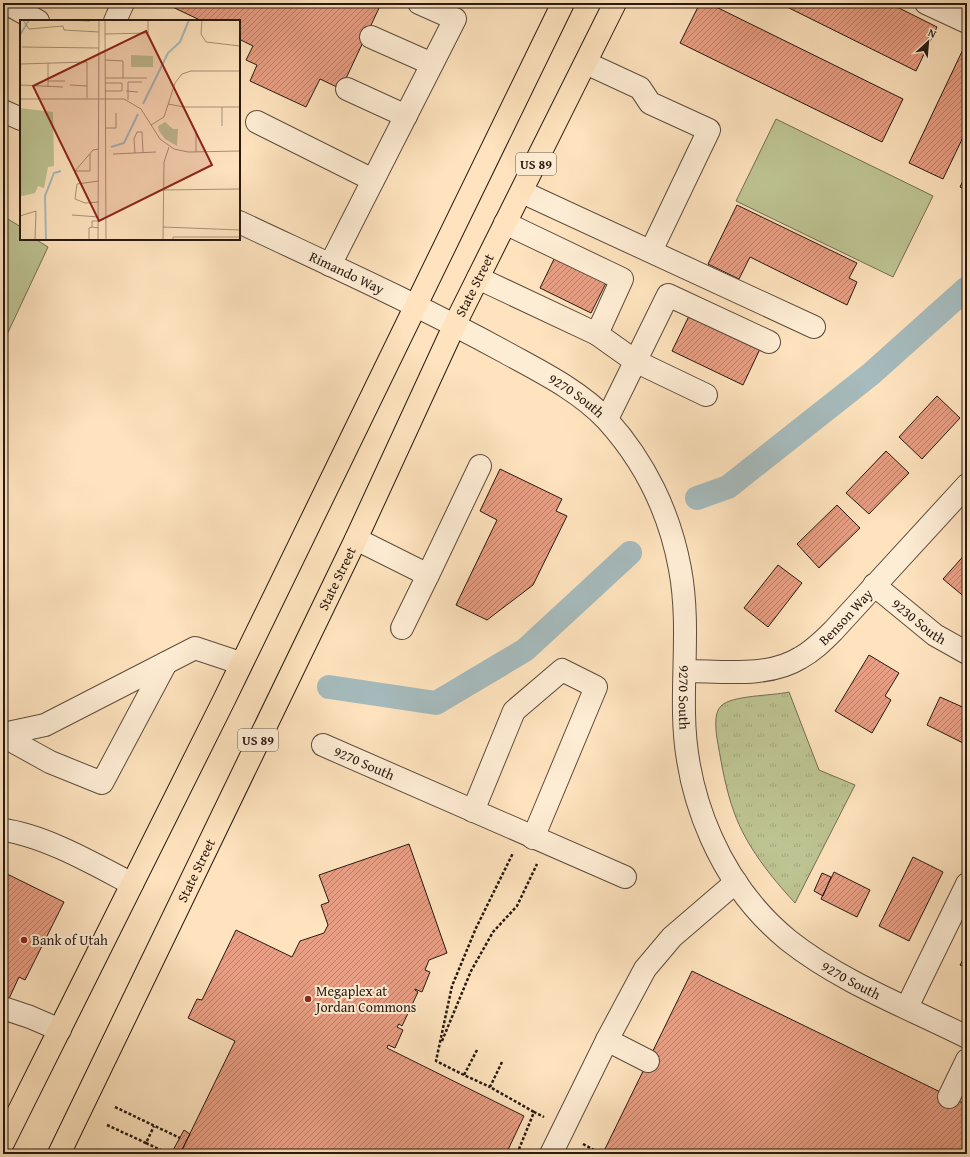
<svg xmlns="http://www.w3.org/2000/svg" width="970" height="1157" viewBox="0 0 970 1157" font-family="'Gentium Book Plus',serif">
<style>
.grass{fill:url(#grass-tufts);stroke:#736e52}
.park{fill:#bec493;stroke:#736e52}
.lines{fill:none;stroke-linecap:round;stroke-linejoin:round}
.canal{stroke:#a6bbbd;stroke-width:24}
.building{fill:url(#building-hatch);stroke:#281910}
.minor-casing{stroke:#5e4c3c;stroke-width:24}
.major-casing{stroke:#281910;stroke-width:24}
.path{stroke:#281910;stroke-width:2.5;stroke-dasharray:3 2;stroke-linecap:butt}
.minor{stroke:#feedd5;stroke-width:22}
.major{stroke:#fee3be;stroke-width:22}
.poi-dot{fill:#8f2418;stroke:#feedd5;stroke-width:1.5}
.labels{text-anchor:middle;stroke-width:4;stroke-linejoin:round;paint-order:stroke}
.shield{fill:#feedd5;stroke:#68594b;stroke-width:1}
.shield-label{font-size:13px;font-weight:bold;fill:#281910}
.street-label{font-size:14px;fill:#281910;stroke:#feedd5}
.poi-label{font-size:14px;fill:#281910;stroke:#feedd5;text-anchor:start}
.inset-river{fill:none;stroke:#a6bbbd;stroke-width:2}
.inset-road{fill:none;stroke:#a89278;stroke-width:1}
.view{fill:#8f2418;fill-opacity:0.15;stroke:#8f2418;stroke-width:2}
.inset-edge{fill:none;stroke:#281910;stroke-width:2}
</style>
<defs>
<pattern id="grass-tufts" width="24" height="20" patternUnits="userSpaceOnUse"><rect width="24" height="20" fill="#bec493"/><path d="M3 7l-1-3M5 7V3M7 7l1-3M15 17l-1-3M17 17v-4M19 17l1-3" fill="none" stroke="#a3a87e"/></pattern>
<pattern id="building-hatch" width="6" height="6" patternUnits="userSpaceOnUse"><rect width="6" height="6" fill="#e79e84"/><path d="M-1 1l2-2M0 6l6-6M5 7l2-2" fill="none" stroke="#bb806b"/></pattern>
</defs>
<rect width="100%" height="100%" fill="#fee3be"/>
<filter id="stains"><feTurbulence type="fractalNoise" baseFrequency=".005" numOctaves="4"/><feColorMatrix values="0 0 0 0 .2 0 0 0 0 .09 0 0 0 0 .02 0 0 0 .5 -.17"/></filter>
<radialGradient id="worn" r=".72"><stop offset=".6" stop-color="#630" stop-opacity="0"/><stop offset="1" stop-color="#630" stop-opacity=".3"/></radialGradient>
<path class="grass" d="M 789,692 L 819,770 L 855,785 L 795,903 C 771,877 746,846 734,812 C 726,790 722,767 718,744 C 716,734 713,713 721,706 C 732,695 772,696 789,692 Z"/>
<path class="park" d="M 776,119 L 933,196 L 893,277 L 736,201 Z
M 3,216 L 21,227 L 21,239 L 35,239 L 48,247 L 3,343 Z"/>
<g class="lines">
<path class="canal" d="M 697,498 L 728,487 L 871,374 L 967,288
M 329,687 L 436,703 L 525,650 L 630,553"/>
</g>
<path class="building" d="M 164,3 L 373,3 L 380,6 L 341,89 L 320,79 L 306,107 L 250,81 L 257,65 L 246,60 L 253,46 L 239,39 L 239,21 L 202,21 Z
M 700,3 L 708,3 L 903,99 L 882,142 L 680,43 Z
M 779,3 L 889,3 L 937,27 L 916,71 Z
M 967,41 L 967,129 L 943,179 L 909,163 Z
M 967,172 L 967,191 L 960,187 Z
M 737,205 L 857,263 L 849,278 L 857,282 L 847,305 L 750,257 L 739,279 L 708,264 Z
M 555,257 L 606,283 L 591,313 L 540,288 Z
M 689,316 L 760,349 L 743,385 L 672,351 Z
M 937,396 L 960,418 L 922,459 L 899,437 Z
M 886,451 L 909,473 L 869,514 L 846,493 Z
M 500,469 L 562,499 L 556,511 L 567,516 L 533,585 L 487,620 L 456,605 L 497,520 L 480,511 Z
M 837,505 L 860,528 L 819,568 L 797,544 Z
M 967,552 L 967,599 L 943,579 Z
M 778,565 L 802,583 L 768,627 L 744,608 Z
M 869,655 L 899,673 L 885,696 L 891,700 L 872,733 L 835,711 Z
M 940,697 L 967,709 L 967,745 L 927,725 Z
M 409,844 L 447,953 L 429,960 L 425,970 L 430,972 L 422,992 L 415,989 L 415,990 L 418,992 L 402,1026 L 399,1024 L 397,1027 L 403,1030 L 395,1048 L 388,1045 L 387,1048 L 524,1116 L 506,1154 L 180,1154 L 235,1041 L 188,1018 L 197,999 L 202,1000 L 236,930 L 292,957 L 300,941 L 324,933 L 328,925 L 321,905 L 329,902 L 319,875 Z
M 913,857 L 943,872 L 909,941 L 879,926 Z
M 3,872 L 64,902 L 25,980 L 19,977 L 7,1003 L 3,1001 Z
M 834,872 L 870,890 L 857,917 L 821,899 Z
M 822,873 L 831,877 L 823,896 L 814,891 Z
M 967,953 L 967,969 L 960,965 Z
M 692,971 L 967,1105 L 967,1154 L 611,1154 L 604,1151 Z
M 184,1130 L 190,1134 L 180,1154 L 171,1154 Z"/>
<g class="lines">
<defs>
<g id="minor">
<path d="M 6,3 L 38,21"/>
<path d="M 926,3 L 967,22"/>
<path d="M 115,21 L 123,3"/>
<path d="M 371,37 L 432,64"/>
<path d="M 586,63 L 640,88 L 650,103 L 709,130 L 651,251"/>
<path d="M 347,89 L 406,116"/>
<path d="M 3,111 L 21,119"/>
<path d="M 257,122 L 373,180"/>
<path d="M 522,192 L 814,327"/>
<path id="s1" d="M 239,222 C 328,264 417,304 503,351 C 539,371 579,390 607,420 C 645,462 670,514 680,569 C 689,617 683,665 684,713 C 685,798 721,885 788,940 C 841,982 907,1007 967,1037"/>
<path d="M 330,265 L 455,19 L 419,3"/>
<path d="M 478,278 L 597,334 L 622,279 L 505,223"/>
<path d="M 597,334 L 635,361 L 706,395"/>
<path d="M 607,419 L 668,295 L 769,342"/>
<path d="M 356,539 L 428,575 L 480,466"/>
<path id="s2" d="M 874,585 L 935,635 L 967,653"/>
<path d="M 402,628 L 428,575"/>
<path id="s3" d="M 685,671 C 721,671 768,678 800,658 C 813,651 823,641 833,631 L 967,485"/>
<path d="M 3,734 L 45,725 L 195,648 L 240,663"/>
<path d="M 3,736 L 50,762 L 102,783 L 166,663"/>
<path id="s4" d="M 323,745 L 625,877"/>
<path d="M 473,811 L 514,711 L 562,670 L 596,687 L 533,838"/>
<path d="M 3,830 C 44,835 96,865 132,884"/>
<path d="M 907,1007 L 967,884"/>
<path d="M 3,1008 L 30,1017 L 60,1030"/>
<path d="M 607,1040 L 648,1061"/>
<path d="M 949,1097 L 967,1060"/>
<path d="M 551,1154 L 607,1040 L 645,969 L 672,937 L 736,882"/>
</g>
<g id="major">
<path d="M 3,1143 L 224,700 L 563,3"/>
<path id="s5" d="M 59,1154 L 356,539 L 455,324 L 615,3"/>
</g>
</defs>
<use href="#minor" class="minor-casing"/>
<use href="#major" class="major-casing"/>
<path class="path" d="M 442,1041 L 471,971 L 493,932 L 517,906 L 537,864
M 477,1050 L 464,1075 L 490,1087
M 502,1062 L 490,1087 L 534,1112
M 464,1075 L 436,1061 L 452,986 L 476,928 L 513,853
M 115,1107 L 180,1138
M 107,1125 L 146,1143 L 154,1126
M 146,1143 L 169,1154
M 583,1144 L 601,1154
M 517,1154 L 534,1112 L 544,1117
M 622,1154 L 624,1153"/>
<use href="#minor" class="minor"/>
<use href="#major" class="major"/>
</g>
<g class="poi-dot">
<circle cx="24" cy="940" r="4"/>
<circle cx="308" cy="999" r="4"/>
</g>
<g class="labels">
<g class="shield">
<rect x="516" y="153" width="40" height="22" rx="3"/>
<rect x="238" y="729" width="40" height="22" rx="3"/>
</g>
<g class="shield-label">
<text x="536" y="169">US 89</text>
<text x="258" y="745">US 89</text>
</g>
<g class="street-label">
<text dy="5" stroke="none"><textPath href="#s1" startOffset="119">Rimando Way</textPath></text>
<text dy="5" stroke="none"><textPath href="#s5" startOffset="963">State Street</textPath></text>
<text dy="5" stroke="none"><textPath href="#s1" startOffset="380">9270 South</textPath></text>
<text dy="5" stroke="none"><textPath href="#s5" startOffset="639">State Street</textPath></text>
<text dy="5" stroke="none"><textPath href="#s3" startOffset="179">Benson Way</textPath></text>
<text dy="5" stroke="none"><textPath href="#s2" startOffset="58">9230 South</textPath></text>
<text dy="5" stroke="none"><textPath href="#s1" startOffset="716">9270 South</textPath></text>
<text dy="5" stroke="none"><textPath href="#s4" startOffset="45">9270 South</textPath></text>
<text dy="5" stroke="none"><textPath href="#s5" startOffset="315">State Street</textPath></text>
<text dy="5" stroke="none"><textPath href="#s1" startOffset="1064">9270 South</textPath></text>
</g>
<g class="poi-label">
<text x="32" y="945">Bank of Utah</text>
<text x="316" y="996">Megaplex at<tspan x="316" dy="16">Jordan Commons</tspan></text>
</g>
</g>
<g transform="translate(20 20)">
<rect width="220" height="220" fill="#fee3be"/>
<path d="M 145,102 L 153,109 L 158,109 L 157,126 L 145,119 L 139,111 L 138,106 Z" fill="#bec493"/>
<path d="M 111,35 L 133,36 L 133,47 L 111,47 ZM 0,88 L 33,92 L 34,146 L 28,147 L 24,168 L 18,166 L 15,173 L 2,176 L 0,176 Z" fill="#bec493"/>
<path class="inset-river" d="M 0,15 L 9,0M 123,84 L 148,33 L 160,22 L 169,0M 91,127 L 104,123 L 118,94M 26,220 L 25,176 L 34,153 L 41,151"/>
<path class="inset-road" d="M 3,0 L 9,9 L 43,6 L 44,10 L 79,12M 47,0 L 70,1M 85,0 L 86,220M 182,0 L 181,14 L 186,22 L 220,26M 85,14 L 128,13 L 128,0M 2,27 L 79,28M 85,40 L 103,41 L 103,58M 28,43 L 28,67M 0,44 L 67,42 L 67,78M 85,58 L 127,58M 28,61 L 45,61M 0,65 L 43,67M 50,65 L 67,66M 85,71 L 102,71 L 102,63 L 85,63M 106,71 L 118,72M 0,79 L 104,79 L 121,89 L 140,119 L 154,129 L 168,132 L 220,131M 108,80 L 108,62 L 122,62M 148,84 L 164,87 L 220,87M 131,105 L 144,97 L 155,63 L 162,54 L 171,51 L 220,51M 202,106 L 202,87M 85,108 L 96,108 L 96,93M 176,111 L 176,132M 115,133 L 114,119 L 117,112 L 122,112 L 123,133M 70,134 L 70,151 L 55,151 L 73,130 L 79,129M 93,134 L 136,132M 143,170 L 220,169M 79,182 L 65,183 L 55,179 L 57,164 L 79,161M 52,195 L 79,197M 0,196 L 16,191 L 15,220M 143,207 L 220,210M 79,208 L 72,207 L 72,201 L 79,201M 69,220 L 69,208 L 72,207M 78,220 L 79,0M 143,220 L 144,142 L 149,127M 153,220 L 153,217 L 220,217"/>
<path class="view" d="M 126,11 L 192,145 L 79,201 L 13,66 Z"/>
<rect width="220" height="220" class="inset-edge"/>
</g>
<rect width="970" height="1157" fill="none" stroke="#fee3be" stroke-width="16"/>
<rect x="4" y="4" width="962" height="1149" fill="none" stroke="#281910" stroke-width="2"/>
<rect x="8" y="8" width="954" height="1141" fill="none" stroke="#281910"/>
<g transform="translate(928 42) rotate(26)" stroke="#feedd5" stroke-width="3" paint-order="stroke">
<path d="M0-3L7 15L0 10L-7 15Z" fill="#281910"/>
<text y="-6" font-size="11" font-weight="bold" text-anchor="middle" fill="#281910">N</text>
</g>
<rect width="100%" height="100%" filter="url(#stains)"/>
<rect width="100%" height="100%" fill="url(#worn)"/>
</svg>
